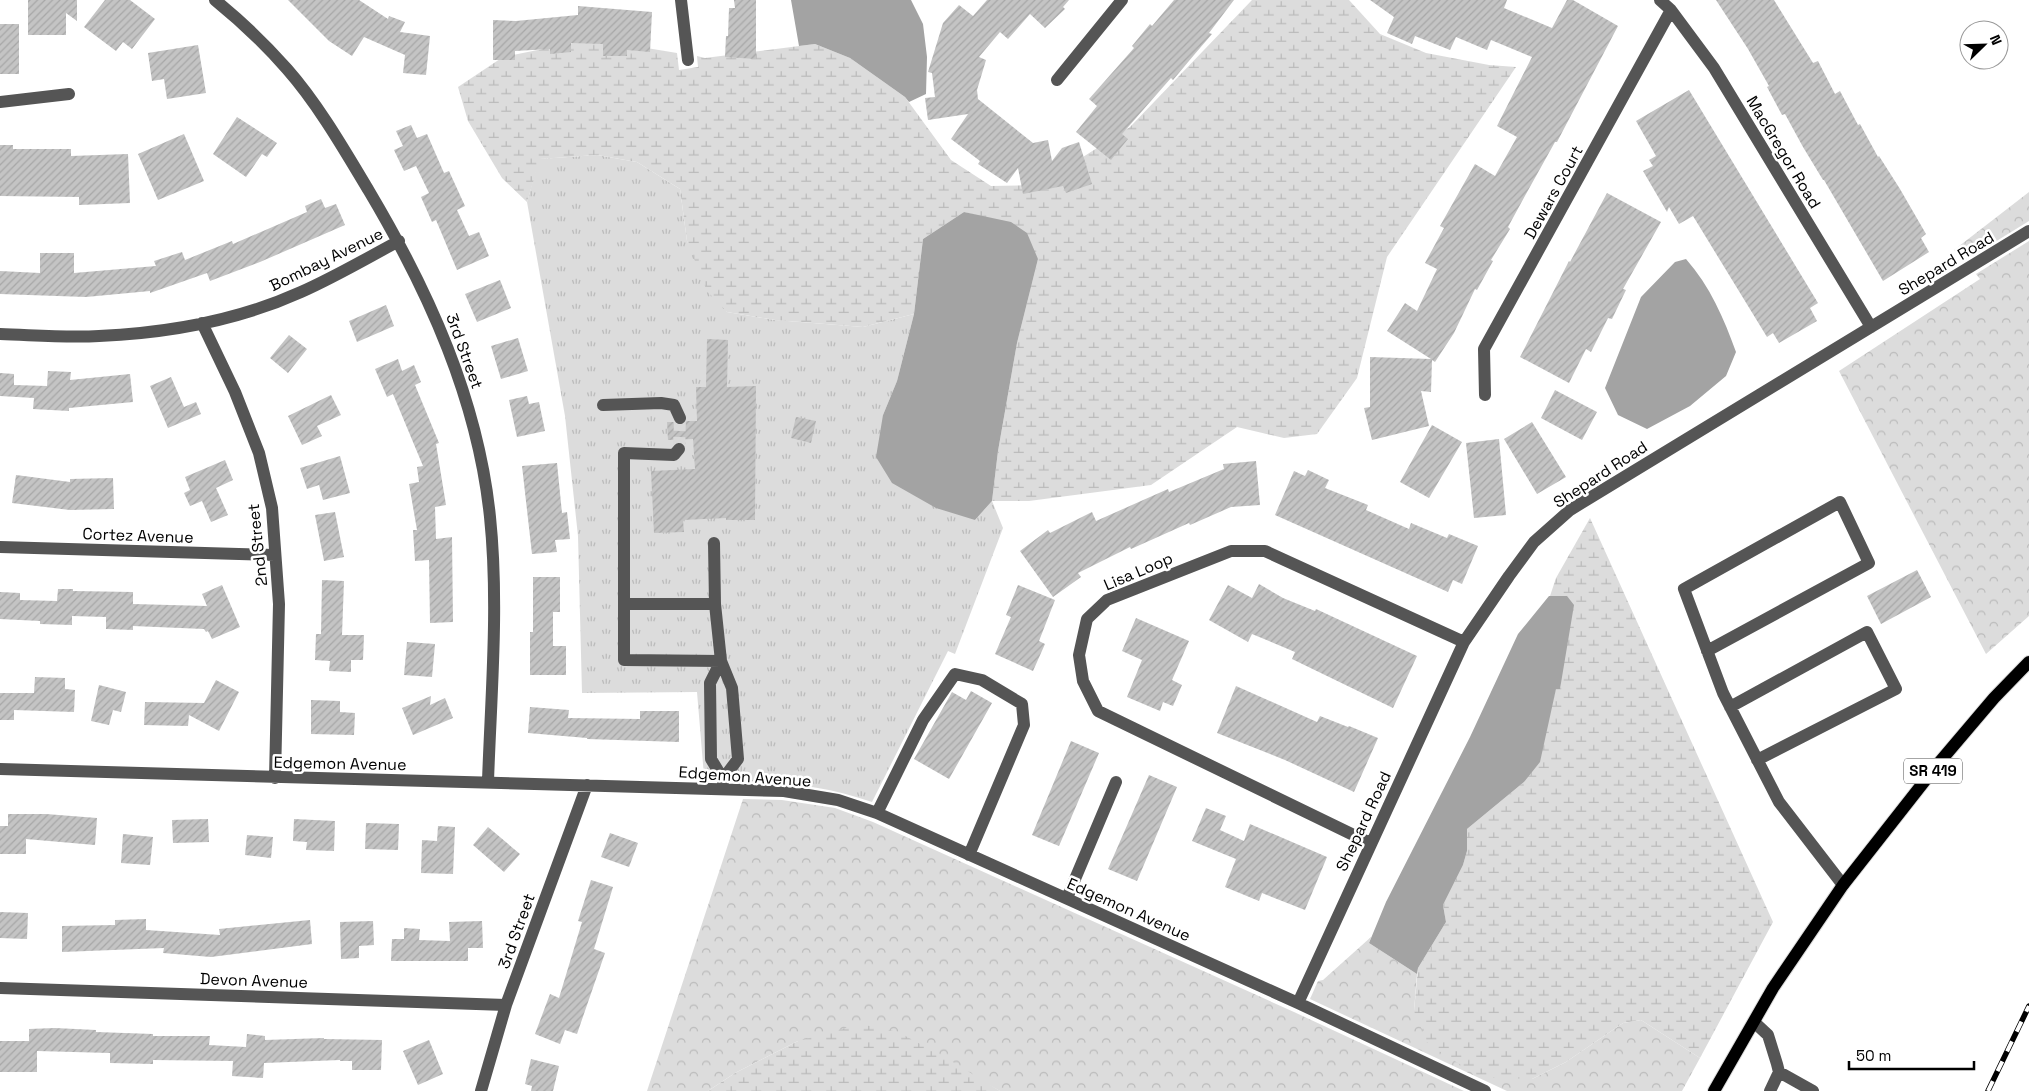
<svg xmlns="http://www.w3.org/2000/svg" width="2029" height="1091" viewBox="0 0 2029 1091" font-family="'Space Grotesk',sans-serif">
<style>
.grass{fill:url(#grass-tufts)}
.forest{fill:url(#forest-crowns)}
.wetland{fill:url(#wetland-marsh)}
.water{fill:#a3a3a3}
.building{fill:url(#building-hatch)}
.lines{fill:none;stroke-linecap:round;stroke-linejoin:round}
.minor-tunnel{stroke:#d9d9d9;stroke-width:12;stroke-dasharray:12 6;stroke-linecap:butt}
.major-casing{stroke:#dbdbdb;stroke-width:14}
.minor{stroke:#555;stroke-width:12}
.major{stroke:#000;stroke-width:12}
.rail-casing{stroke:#000;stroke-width:5.5}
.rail{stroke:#fff;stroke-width:4;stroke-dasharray:11;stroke-linecap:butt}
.labels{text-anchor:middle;stroke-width:5;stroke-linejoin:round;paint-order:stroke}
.shield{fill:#fff;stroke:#4c4c4c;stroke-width:1}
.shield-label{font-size:15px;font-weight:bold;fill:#000}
.street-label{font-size:16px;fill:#000;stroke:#fff}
</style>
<defs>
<pattern id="grass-tufts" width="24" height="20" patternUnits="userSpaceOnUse" patternTransform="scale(1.25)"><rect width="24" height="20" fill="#dcdcdc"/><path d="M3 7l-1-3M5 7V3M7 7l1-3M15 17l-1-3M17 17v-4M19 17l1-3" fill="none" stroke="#bbb"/></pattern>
<pattern id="forest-crowns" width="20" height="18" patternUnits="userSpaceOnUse" patternTransform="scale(1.25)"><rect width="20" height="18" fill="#dcdcdc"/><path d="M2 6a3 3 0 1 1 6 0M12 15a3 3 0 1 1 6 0" fill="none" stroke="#bbb"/></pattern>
<pattern id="wetland-marsh" width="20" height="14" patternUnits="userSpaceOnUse" patternTransform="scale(1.25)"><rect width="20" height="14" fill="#dcdcdc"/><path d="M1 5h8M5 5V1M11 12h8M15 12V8" fill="none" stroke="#bbb"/></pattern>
<pattern id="building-hatch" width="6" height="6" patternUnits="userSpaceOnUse" patternTransform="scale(1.25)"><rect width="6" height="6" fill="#c4c4c4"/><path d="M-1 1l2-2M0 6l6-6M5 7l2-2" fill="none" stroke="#a7a7a7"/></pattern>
</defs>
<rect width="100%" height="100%" fill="#fff"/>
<path class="grass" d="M 597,155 L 637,162 L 680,189 L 687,241 L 727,312 L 775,320 L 863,327 L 914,314 L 897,381 L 883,415 L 975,520 L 992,501 L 1003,528 L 955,654 L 948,651 L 872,802 C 818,783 772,782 715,780 L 704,776 L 697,692 L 582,693 L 578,536 L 565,416 L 527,202 L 539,159 Z"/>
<path class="forest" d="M 2029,192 L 2029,221 L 1964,261 L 1954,250 Z
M 2029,241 L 2029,616 L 1986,654 L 1839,371 L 1980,279 L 1976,274 Z
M 743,799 L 782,800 L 835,808 L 873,822 L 1294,1012 L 1464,1091 L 1000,1091 L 991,1086 L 798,1041 L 735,1073 L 708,1091 L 647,1091 Z
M 1371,937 L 1369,943 L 1417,974 L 1414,1011 L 1532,1079 L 1566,1062 L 1623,1023 L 1641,1020 L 1700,1058 L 1682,1091 L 1507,1091 L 1310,999 L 1318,981 L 1323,980 Z"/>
<path class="wetland" d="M 1252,0 L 1349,0 L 1380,34 L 1426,53 L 1489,65 L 1516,67 L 1387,257 L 1357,378 L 1317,434 L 1284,438 L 1237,427 L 1151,485 L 1029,501 L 992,501 L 998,451 L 1017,343 L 1038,259 L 979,216 L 964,212 L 923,239 L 914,314 L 863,327 L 775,320 L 727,312 L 707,291 L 687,241 L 680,189 L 637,162 L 597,155 L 540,159 L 527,202 L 502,178 L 468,121 L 458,87 L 503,57 L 592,39 L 677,53 L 679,70 L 698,67 L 697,56 L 705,58 L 815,44 L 850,58 L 905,97 L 951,160 L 991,186 L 1039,185 L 1130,127 Z
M 1590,518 L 1773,922 L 1700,1058 L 1641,1020 L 1623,1023 L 1566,1062 L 1532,1079 L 1480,1077 L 1428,1044 L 1414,1011 L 1418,968 L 1446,922 L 1443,905 L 1463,865 L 1467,851 L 1467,829 L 1524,782 L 1548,720 L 1556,688 L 1560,689 L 1567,596 L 1550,596 L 1556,578 Z
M 860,1024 L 898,1032 L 948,1059 L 1000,1091 L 708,1091 L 735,1073 L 798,1041 Z"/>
<path class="water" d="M 791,0 L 911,0 L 923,24 L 927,57 L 926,94 L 909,102 L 905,97 L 850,58 L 815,44 L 799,46 Z
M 964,212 L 1011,222 L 1027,233 L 1038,259 L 1017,343 L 998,451 L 992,501 L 975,520 L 936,508 L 892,483 L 876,457 L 883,415 L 897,381 L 914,314 L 923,239 Z
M 1686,259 C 1710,286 1724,319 1736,352 L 1726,376 L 1690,406 L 1647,429 L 1618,415 L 1605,388 L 1641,297 L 1675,262 Z
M 1549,596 L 1567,596 L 1574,605 L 1560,689 L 1556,689 L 1540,762 L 1524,782 L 1467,829 L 1467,851 L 1463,865 L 1443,905 L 1446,922 L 1418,968 L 1417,974 L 1369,943 L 1386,902 L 1470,737 L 1518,634 Z"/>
<path class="building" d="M 28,0 L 77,0 L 77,21 L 66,13 L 66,35 L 28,35 Z
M 105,0 L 130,0 L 155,19 L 132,49 L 123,42 L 116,51 L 84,27 Z
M 288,0 L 359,0 L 388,19 L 389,16 L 405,22 L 400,32 L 430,36 L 426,75 L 403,73 L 405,55 L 364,37 L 352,56 L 329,41 Z
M 734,0 L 756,0 L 756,59 L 725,57 L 726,36 L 728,36 L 729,8 L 735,8 Z
M 987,0 L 1069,0 L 1063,7 L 1065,9 L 1045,28 L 1030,14 L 1008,39 L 1000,32 L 979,57 L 986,60 L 977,90 L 978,99 L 1033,143 L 1048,140 L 1052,161 L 1062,148 L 1079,142 L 1092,184 L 1066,193 L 1063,186 L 1023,194 L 1018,168 L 1007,183 L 978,164 L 980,161 L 951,139 L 968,114 L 928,120 L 925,98 L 935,97 L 932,73 L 928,72 L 943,23 L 959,5 L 973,16 Z
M 1174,0 L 1234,0 L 1209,33 L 1212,34 L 1194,55 L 1173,80 L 1171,78 L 1122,134 L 1128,139 L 1111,160 L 1076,132 L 1097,106 L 1089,99 L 1134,48 L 1132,46 L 1150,24 L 1152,26 Z
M 1370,0 L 1507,0 L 1504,8 L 1552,28 L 1567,0 L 1573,0 L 1618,26 L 1557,142 L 1555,142 L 1526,194 L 1508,227 L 1510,229 L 1491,260 L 1493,261 L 1477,290 L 1475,289 L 1454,333 L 1435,362 L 1432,360 L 1431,392 L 1421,391 L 1429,426 L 1372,440 L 1364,408 L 1370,407 L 1370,357 L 1431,359 L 1387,331 L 1405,303 L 1417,311 L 1437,269 L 1425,263 L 1444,228 L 1440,226 L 1475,164 L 1495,176 L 1517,137 L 1497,126 L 1532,57 L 1491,40 L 1487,50 L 1456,37 L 1450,50 L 1415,36 L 1412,44 L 1387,33 L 1394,17 Z
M 1716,0 L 1774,0 L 1813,63 L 1818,61 L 1835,94 L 1840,91 L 1858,125 L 1860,124 L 1878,157 L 1879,156 L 1900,189 L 1926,234 L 1921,238 L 1929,252 L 1883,281 L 1824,180 L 1823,180 L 1803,147 L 1785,114 L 1782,115 L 1767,87 L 1769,86 L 1748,49 Z
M 578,6 L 652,12 L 650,52 L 627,50 L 627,56 L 603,56 L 603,44 L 571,43 L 571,52 L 550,54 L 550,49 L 515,51 L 515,60 L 493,60 L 493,20 L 516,21 L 578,15 Z
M 0,24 L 19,24 L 19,74 L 0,74 Z
M 198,45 L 206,93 L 167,99 L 164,79 L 152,81 L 148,53 Z
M 1689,90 L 1818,303 L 1810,308 L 1817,321 L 1779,343 L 1773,333 L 1767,337 L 1693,216 L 1679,224 L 1669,207 L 1667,212 L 1643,171 L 1653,166 L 1649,160 L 1656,156 L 1636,121 Z
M 237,117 L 277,143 L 267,157 L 262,154 L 246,177 L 213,154 Z
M 411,125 L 417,138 L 427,134 L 444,173 L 449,171 L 465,206 L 457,210 L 469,236 L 479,232 L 489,256 L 457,270 L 436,220 L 432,222 L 421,197 L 429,193 L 416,166 L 404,171 L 394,150 L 403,146 L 396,131 Z
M 184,134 L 204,181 L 158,200 L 138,154 Z
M 0,145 L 13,145 L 13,149 L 71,149 L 71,156 L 128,154 L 130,203 L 79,205 L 79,197 L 0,196 Z
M 1607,193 L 1661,222 L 1623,289 L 1626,290 L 1612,319 L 1608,318 L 1591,352 L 1586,349 L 1569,383 L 1520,357 L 1569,261 L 1570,262 Z
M 321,199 L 325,208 L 336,204 L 345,225 L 260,262 L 210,281 L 207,273 L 150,293 L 150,291 L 86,297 L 0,294 L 0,271 L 40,273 L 40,253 L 74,253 L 74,273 L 156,266 L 154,261 L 182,252 L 185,260 L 232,241 L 233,244 L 307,212 L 305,206 Z
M 500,280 L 511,308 L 477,322 L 465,294 Z
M 386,305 L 394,326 L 357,342 L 349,321 Z
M 289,335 L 307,349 L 288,373 L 270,358 Z
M 518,338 L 528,371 L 501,379 L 491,346 Z
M 707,339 L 728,340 L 727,387 L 756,386 L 755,520 L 726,520 L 726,518 L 683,520 L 684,532 L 654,533 L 651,471 L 695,469 L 693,439 L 668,440 L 667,422 L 673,422 L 680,426 L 687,421 L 697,421 L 696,387 L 706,387 Z
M 398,359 L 402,371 L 414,365 L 421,382 L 415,385 L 439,443 L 436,444 L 446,505 L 435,507 L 436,539 L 452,537 L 453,622 L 430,623 L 429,560 L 415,561 L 413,530 L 417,530 L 409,484 L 419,482 L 417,467 L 423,466 L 393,394 L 387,397 L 375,369 Z
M 48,371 L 71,372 L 70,380 L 130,374 L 133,402 L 69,408 L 69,411 L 33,409 L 34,398 L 0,396 L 0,373 L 14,374 L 14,385 L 47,386 Z
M 171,377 L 184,407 L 196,402 L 201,414 L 168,428 L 150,386 Z
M 1555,390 L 1597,412 L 1582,440 L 1541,418 Z
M 331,395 L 341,415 L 317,426 L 322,436 L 302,445 L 288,416 Z
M 527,396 L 529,404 L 539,402 L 545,431 L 517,437 L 509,400 Z
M 796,417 L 816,421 L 811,443 L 791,438 Z
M 1532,422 L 1566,477 L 1537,494 L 1504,439 Z
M 1432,425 L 1462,442 L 1429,498 L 1400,482 Z
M 1499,439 L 1506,515 L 1474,518 L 1466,443 Z
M 340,456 L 350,493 L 323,500 L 319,485 L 307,489 L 300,468 Z
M 225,460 L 233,480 L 216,488 L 228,515 L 211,522 L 202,501 L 190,506 L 184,493 L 190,490 L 185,477 Z
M 1256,461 L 1260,505 L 1231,507 L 1190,525 L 1189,523 L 1131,549 L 1130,547 L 1078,573 L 1081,577 L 1053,597 L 1020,551 L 1048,530 L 1050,533 L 1092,512 L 1096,521 L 1168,489 L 1169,492 L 1224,469 L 1223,464 Z
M 557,463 L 562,513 L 567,512 L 570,539 L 555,540 L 557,552 L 532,554 L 522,466 Z
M 1308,470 L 1329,480 L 1325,488 L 1368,505 L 1366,510 L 1409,529 L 1411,523 L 1447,538 L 1449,534 L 1478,546 L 1462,584 L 1453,580 L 1448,592 L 1275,515 L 1294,471 L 1305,476 Z
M 16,475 L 70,482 L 70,479 L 113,478 L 114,509 L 70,510 L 12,503 Z
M 335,512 L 344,557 L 324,561 L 315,515 Z
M 1917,570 L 1931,597 L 1881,624 L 1867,596 Z
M 533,577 L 560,577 L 560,612 L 553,612 L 553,646 L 566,646 L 566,675 L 530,675 L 530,632 L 533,632 Z
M 322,580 L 344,581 L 342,635 L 364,635 L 363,660 L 351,660 L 351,672 L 329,671 L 330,661 L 315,660 L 316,634 L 321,634 Z
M 1259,584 L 1283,598 L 1315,611 L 1316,609 L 1417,656 L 1393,708 L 1292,659 L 1295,652 L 1252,634 L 1248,642 L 1209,620 L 1228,585 L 1252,598 Z
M 222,585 L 240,627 L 212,639 L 208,631 L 206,632 L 204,629 L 133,626 L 133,630 L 106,629 L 106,617 L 72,616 L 72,625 L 40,624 L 40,621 L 0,619 L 0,592 L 20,593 L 20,600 L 57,601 L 58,589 L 73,589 L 73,591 L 133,592 L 133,604 L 207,606 L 202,594 Z
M 1018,585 L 1055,600 L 1039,641 L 1045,644 L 1033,671 L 995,654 L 1011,617 L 1006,615 Z
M 1136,618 L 1189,641 L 1172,680 L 1182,685 L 1173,706 L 1163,702 L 1160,711 L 1127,697 L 1142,660 L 1122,651 Z
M 407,642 L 435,644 L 432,677 L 404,675 Z
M 35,677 L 65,678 L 65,689 L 75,690 L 74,712 L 14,710 L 14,720 L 0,720 L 0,693 L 34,693 Z
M 216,680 L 239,692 L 219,731 L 189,715 L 188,726 L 144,725 L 145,702 L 204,703 Z
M 99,685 L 126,692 L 121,712 L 113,710 L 109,725 L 91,721 Z
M 1236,686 L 1317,722 L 1320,716 L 1348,727 L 1349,726 L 1378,738 L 1354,792 L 1285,760 L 1217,733 Z
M 971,691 L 992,703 L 949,779 L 914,759 L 952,692 L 966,700 Z
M 431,696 L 430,705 L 445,698 L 453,718 L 413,735 L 402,708 Z
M 311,700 L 340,701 L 340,712 L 355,713 L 354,735 L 311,734 Z
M 530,707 L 569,710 L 568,718 L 640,719 L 640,711 L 679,711 L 679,742 L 587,739 L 587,738 L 528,733 Z
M 1071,741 L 1099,753 L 1059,846 L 1032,835 Z
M 1149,775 L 1177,787 L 1137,881 L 1108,869 Z
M 1206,808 L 1226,816 L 1220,830 L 1244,841 L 1250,824 L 1327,857 L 1305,910 L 1262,893 L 1259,901 L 1225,887 L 1236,859 L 1192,841 Z
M 8,814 L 46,814 L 97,818 L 95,845 L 26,839 L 26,854 L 0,854 L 0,826 L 8,826 Z
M 208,819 L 209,842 L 173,843 L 172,820 Z
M 294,819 L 335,821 L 334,851 L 306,850 L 307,842 L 293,841 Z
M 366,823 L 399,824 L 398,850 L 365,849 Z
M 438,826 L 455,827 L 453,874 L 421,873 L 422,840 L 437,841 Z
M 488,827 L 520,854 L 504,872 L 473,845 Z
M 610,833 L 638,843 L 629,867 L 601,857 Z
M 123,834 L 153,837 L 150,865 L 121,863 Z
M 247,835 L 273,837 L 271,858 L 245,855 Z
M 591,880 L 613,887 L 594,949 L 605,953 L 577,1034 L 565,1030 L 560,1044 L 535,1034 L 550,994 L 559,998 L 582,922 L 578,921 Z
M 0,912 L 28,913 L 27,939 L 0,938 Z
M 146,919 L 146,930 L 220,935 L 219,929 L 310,920 L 312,944 L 211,957 L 163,953 L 164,948 L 62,952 L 62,926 L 115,925 L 115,920 Z
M 373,921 L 374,945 L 359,946 L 359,958 L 341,959 L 340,922 Z
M 482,921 L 483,948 L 468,948 L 468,961 L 391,961 L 392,939 L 404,939 L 404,928 L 420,929 L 419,940 L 450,941 L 449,922 Z
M 55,1028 L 96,1030 L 96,1032 L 153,1034 L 153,1036 L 210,1036 L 209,1045 L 246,1047 L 247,1034 L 265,1036 L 265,1040 L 324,1038 L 324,1039 L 382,1040 L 381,1070 L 352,1070 L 352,1061 L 340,1061 L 340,1060 L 264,1063 L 263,1078 L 232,1076 L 233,1061 L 153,1060 L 153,1064 L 110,1063 L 110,1053 L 37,1051 L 37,1072 L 0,1072 L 0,1041 L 29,1041 L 29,1029 Z
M 429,1040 L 443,1074 L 418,1085 L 403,1051 Z
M 531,1059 L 559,1066 L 553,1091 L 531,1091 L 532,1086 L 525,1084 Z"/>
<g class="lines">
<path class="minor-tunnel" d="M 679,449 L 680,418"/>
<defs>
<path id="major" d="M 1714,1091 L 1773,988 L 1843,885 L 1938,764 L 1994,698 L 2029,662"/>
</defs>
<use href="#major" class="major-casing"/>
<path class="minor" d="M 215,0 C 241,21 265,44 287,69 C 318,104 345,151 369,191 C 429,292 478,400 490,517 C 499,604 491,694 488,781
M 681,0 L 688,60
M 1660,0 L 1671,10 L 1714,68 L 1871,327
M 1057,80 L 1122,0
M 0,102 L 69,94
M 202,323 L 235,392 L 259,453 L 272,508 L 279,604 L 275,778
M 0,334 C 33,335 66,338 99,336 C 167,333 239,320 301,292 C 335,277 367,258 399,241
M 1485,395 L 1484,349 L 1671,10
M 603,405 L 661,403 L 674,405 L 680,418
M 679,449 L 674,455 L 624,453 L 624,660 L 721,661 L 715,604 L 714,543
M 0,547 L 275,555
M 624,604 L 715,604
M 1707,651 L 1869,563 L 1840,502 L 1684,589 L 1723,693 L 1779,802 L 1843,885
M 1730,707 L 1867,632 L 1896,689 L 1757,760
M 0,769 L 784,791 L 838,800 L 877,813 L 1298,1003 L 1485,1091
M 723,779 L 738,759 L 732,688 L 721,661 L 710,683 L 711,759 L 723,779 L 723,789
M 877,813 L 923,720 L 955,674 L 982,680 L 1022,704 L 1024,725 L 969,855
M 1370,843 L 1098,711 L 1083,681 L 1079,655 L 1087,619 L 1107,600 L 1231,551 L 1265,551 L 1464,642
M 1067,898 L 1116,782
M 0,988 L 506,1005
M 1298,1003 L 1464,642 L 1509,576 L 1534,542 L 1570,510 L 2029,231
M 1754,1022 L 1768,1035 L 1777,1064 L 1779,1072 L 1770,1091
M 1779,1072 L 1813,1091
M 481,1091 L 506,1005 L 587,785"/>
<use href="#major" class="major"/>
<defs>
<path id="rail" d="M 1988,1091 L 2029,1006"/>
</defs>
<use href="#rail" class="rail-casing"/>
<use href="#rail" class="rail"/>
</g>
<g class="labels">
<rect class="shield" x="1904" y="758.5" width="58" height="25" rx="4"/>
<g class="shield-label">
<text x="1933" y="776">SR 419</text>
</g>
<g class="street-label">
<text transform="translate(1784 152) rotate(59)" y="6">MacGregor Road</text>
<text transform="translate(1553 192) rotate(-61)" y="6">Dewars Court</text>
<text transform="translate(326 259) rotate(-26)" y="6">Bombay Avenue</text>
<text transform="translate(1946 263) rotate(-31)" y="6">Shepard Road</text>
<text transform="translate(465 351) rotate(70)" y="6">3rd Street</text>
<text transform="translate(1600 474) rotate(-33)" y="6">Shepard Road</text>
<text transform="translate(138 535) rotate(2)" y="6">Cortez Avenue</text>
<text transform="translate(257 545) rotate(-96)" y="6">2nd Street</text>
<text transform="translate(1138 571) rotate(-23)" y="6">Lisa Loop</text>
<text transform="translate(340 763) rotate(1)" y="6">Edgemon Avenue</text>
<text transform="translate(745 776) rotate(4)" y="6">Edgemon Avenue</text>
<text transform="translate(1363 821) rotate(-65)" y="6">Shepard Road</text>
<text transform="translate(1129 909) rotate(24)" y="6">Edgemon Avenue</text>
<text transform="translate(516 931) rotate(-70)" y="6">3rd Street</text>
<text transform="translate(254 980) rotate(2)" y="6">Devon Avenue</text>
</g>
</g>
<g transform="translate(1984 45) rotate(67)"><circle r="24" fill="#ffffff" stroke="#999999"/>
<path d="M0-4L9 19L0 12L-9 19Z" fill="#000000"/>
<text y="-8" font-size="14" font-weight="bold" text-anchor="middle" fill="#000000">N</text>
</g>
<path d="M1849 1061v8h125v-8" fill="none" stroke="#000000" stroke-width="2.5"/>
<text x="1856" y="1061" font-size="15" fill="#000000" stroke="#ffffff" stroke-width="4" paint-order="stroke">50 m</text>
</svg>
